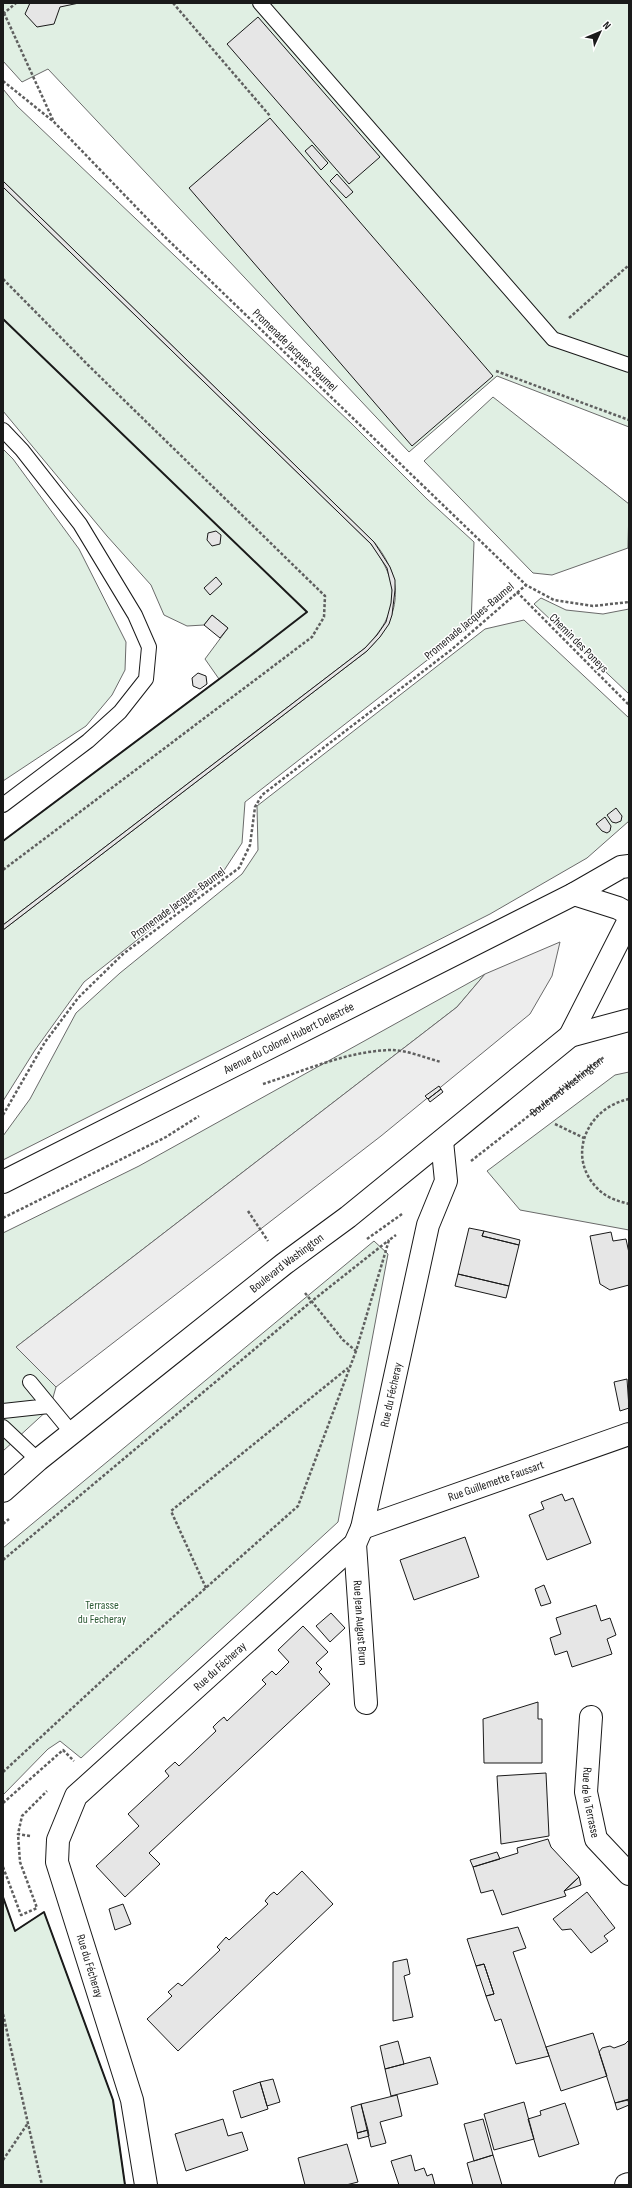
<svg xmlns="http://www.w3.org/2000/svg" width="632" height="2188" viewBox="0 0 632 2188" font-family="'Sofia Sans Condensed',sans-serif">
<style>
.green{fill:#e0efe3;stroke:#6a6a6a}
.parking{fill:#ededed;stroke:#6a6a6a}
.building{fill:#e6e6e6;stroke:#1a1a1a}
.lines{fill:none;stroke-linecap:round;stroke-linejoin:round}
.service-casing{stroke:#1a1a1a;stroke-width:16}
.minor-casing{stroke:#1a1a1a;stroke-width:24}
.tertiary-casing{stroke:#1a1a1a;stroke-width:24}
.path{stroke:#5f5f5f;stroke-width:2.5;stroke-dasharray:3 2;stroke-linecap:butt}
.service{stroke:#fff;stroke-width:14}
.minor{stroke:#fff;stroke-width:22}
.tertiary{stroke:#fff;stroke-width:22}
.wall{stroke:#1a1a1a;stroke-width:2}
.labels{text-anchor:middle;stroke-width:3;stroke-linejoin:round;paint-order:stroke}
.street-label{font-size:12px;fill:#1a1a1a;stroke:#fff}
.park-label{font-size:12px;fill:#2b5a34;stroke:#fff}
</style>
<rect width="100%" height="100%" fill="#fff"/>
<path class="green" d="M 3,3 L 629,3 L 629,427 L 497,376 L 409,452 L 48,69 L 22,82 L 3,61 Z
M 3,89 L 17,106 L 352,424 L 427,499 L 474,542 L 471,626 L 245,802 L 242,843 L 223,872 L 84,982 L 35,1050 L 3,1101 L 3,930 L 367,651 C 402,616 405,580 374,542 L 3,181 Z
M 3,187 L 371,544 C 401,584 400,612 365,648 L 3,925 L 3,841 L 219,679 L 205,659 L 228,628 L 212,615 L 204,625 L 187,626 L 164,615 L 151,585 L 107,536 L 3,411 Z
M 493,397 L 629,504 L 628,548 L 552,575 L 533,573 L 424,461 Z
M 3,449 L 13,459 L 79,549 L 126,642 L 125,670 L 112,695 L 86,726 L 3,781 Z
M 541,598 L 566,610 L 603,614 L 629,609 L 629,694 L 534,604 Z
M 524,620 L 629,718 L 629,821 L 587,858 L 490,914 L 3,1160 L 3,1136 L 30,1099 L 76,1013 L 120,973 L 242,874 L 258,850 L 257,806 L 485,629 Z
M 485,974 L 457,1007 L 16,1347 L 56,1387 L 50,1408 L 3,1451 L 3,1233 L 139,1166 Z
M 629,1072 L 629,1230 L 520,1210 L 487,1171 L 615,1075 Z
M 374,1241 L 388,1254 L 338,1522 L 81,1758 L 60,1741 L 48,1749 L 3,1795 L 3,1548 Z
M 3,1897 L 15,1931 L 44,1912 L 113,2100 L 125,2185 L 3,2185 Z"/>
<path class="parking" d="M 560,942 L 552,976 L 530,1014 L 381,1136 L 56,1387 L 16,1347 L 457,1007 L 485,974 Z"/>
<path class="building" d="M 30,3 L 79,3 L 60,7 L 54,24 L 37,27 L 25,14 Z
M 258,17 L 380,157 L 349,184 L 227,44 Z
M 270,118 L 493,376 L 412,446 L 189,188 Z
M 312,145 L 328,163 L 321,170 L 305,151 Z
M 337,174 L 353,192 L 346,198 L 330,181 Z
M 3,181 L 374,542 L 390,567 L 395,580 L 395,590 L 392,615 L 389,624 L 380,637 L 367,651 L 3,930 L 3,925 L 365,648 L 377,635 L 386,622 L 391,603 L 392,590 L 387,568 L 371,544 L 3,187 Z
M 216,531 L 221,535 L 220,544 L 212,546 L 207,540 L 208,533 Z
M 216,577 L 222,584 L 210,595 L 204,588 Z
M 212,615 L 228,628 L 220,638 L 204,625 Z
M 198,673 L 206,676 L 207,684 L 200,689 L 193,686 L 192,678 Z
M 616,808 L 622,816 L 621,821 L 616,823 L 612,822 L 607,815 Z
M 605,817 L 611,826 L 610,831 L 607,833 L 602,831 L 596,824 Z
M 439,1086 L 441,1089 L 428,1099 L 425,1096 Z
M 441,1089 L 443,1092 L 430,1102 L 428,1099 Z
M 469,1228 L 484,1231 L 482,1236 L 519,1245 L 509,1286 L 458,1274 Z
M 484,1231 L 520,1240 L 519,1245 L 482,1236 Z
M 611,1232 L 613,1241 L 626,1239 L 629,1253 L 629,1285 L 610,1290 L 600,1284 L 590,1236 Z
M 458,1274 L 509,1286 L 506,1298 L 455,1286 Z
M 627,1379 L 629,1408 L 620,1411 L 614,1382 Z
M 562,1494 L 565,1501 L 573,1498 L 591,1543 L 547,1560 L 529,1515 L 544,1509 L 541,1502 Z
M 465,1537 L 479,1577 L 414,1600 L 400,1560 Z
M 544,1585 L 551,1603 L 541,1606 L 535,1589 Z
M 596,1605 L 601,1621 L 610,1618 L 616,1635 L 607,1639 L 612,1654 L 572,1667 L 567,1651 L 555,1655 L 550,1638 L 561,1634 L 556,1618 Z
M 331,1613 L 345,1628 L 330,1642 L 316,1626 Z
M 303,1626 L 328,1652 L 316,1663 L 322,1669 L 319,1672 L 330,1684 L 149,1853 L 160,1864 L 125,1897 L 96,1866 L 139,1826 L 128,1814 L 169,1776 L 165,1771 L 175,1762 L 179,1766 L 216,1731 L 213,1727 L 218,1722 L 224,1717 L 227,1721 L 266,1684 L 262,1680 L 272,1671 L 276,1675 L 289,1662 L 278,1650 Z
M 538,1702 L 538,1719 L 542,1719 L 542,1763 L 484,1763 L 483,1719 Z
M 546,1773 L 549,1836 L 501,1844 L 497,1776 Z
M 548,1839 L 551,1847 L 579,1877 L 564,1891 L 566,1896 L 502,1915 L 493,1890 L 481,1893 L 473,1867 L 518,1853 L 517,1848 Z
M 497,1852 L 500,1859 L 473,1867 L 470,1860 Z
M 302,1871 L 333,1904 L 178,2051 L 147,2019 L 172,1996 L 168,1992 L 178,1983 L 182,1986 L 220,1950 L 217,1947 L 226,1937 L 229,1940 L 268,1904 L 265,1901 L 270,1895 L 274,1892 L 277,1895 Z
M 579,1877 L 581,1885 L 564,1891 Z
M 587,1892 L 615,1928 L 604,1936 L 608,1941 L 591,1953 L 571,1929 L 562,1930 L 553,1919 Z
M 123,1904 L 131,1924 L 115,1930 L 109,1909 Z
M 518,1927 L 526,1948 L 513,1952 L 549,2056 L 516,2064 L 501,2019 L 495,2021 L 486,1996 L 494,1994 L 484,1964 L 476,1966 L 467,1939 Z
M 407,1959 L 410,1974 L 404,1976 L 413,2017 L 393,2021 L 393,1962 Z
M 484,1964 L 494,1994 L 486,1996 L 476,1966 Z
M 593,2033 L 607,2076 L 561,2091 L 546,2047 Z
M 629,2040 L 629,2099 L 615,2103 L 599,2052 L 602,2048 L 610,2046 L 614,2048 L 625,2044 Z
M 398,2041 L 404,2064 L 385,2069 L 380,2046 Z
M 430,2057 L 438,2084 L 391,2096 L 385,2069 Z
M 273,2079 L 280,2102 L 267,2106 L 260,2082 Z
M 260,2082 L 268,2109 L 241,2118 L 233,2091 Z
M 397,2095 L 402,2116 L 380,2122 L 386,2143 L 371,2147 L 361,2104 Z
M 628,2100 L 629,2105 L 617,2110 L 615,2103 Z
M 524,2102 L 534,2139 L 494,2150 L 484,2114 Z
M 565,2103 L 579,2144 L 539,2157 L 528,2119 L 541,2115 L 540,2111 Z
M 361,2104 L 368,2130 L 357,2133 L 351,2107 Z
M 223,2119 L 228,2136 L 242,2132 L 248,2150 L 186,2171 L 175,2134 Z
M 483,2119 L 493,2155 L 474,2161 L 464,2124 Z
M 368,2130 L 369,2136 L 358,2139 L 357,2133 Z
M 347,2144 L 358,2182 L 346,2185 L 305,2185 L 298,2158 Z
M 411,2155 L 415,2171 L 424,2168 L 427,2176 L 432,2174 L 435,2185 L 399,2185 L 391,2161 Z
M 493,2155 L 502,2185 L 473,2185 L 467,2163 Z"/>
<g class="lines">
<defs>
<path id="service" d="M 260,3 L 553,339 L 629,365
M 3,430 L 22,450 L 80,524 L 135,615 L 149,647 L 146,679 L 120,712 L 88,741 L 3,805
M 30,1382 L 72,1433
M 3,1411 L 49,1406
M 3,1427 L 38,1460"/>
<g id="minor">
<path d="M 574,894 L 618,908 L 629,914"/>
<path id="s2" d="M 3,1182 L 574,894 L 621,867 L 629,866"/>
<path id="s3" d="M 362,1528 L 629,1434"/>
<path id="s4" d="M 355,1544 L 366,1703"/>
<path id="s5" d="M 591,1717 L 586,1792 L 596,1839 L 629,1874"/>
<path id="s6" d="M 146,2185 L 132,2100 L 57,1862 L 58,1840 L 76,1796 L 355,1544 L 362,1528 L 428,1225 L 446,1181 L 442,1141"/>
<path d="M 626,2185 L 629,2184"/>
</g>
<g id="tertiary">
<path d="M 570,1036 L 629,920"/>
<path id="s7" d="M 3,1491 L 38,1460 L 284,1264 L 348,1217 L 570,1036 L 629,1020"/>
</g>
</defs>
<use href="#service" class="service-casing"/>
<use href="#minor" class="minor-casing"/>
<use href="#tertiary" class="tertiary-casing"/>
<g class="path">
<path d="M 173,3 L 270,116"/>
<path d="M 4,13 L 53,120"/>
<path d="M 3,14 L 16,3"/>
<path d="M 3,81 L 54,122 L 165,237 L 526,585 L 554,600 L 593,606 L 629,602"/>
<path d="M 3,279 L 89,366 L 325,596 L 324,617 L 312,637 L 3,870"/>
<path d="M 569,318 L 629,265"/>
<path d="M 496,371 L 629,420"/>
<path d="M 517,592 L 629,705"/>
<path d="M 263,1084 C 304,1071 347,1051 391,1050 C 406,1050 426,1058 441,1062"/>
<path d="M 629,1099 C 586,1108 565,1158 599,1190 C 607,1198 618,1201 629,1204"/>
<path d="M 3,1115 L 45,1042 L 78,998 L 123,954 L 239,868 L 250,845 L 255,807 L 262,795 L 451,650 L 526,585"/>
<path d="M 555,1124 L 584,1138"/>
<path id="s1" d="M 471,1161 L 604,1057"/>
<path d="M 248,1211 L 268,1241"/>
<path d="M 3,1218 L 166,1137 L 199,1116"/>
<path d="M 367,1239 L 402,1214"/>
<path d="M 305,1293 L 343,1340 L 356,1351"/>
<path d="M 3,1524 L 9,1519"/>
<path d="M 3,1560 L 312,1301 L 389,1240"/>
<path d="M 206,1588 L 171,1511 L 348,1368"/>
<path d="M 3,1772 L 119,1665 L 298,1506 L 356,1351 L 389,1240 L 396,1235"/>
<path d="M 3,1803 L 63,1750 L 74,1761"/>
<path d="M 30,1836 L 18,1834 L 22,1816 L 47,1791"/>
<path d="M 3,1867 L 21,1915 L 37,1908 L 20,1862 L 18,1834"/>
<path d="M 3,2014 L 42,2185"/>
<path d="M 3,2160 L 28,2123"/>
</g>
<use href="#service" class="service"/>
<use href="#minor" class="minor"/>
<use href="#tertiary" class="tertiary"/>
<path class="wall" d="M 3,319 L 307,612 L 250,656 L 3,841
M 3,1897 L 15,1931 L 44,1912 L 113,2100 L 125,2185"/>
</g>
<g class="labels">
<g class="street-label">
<text transform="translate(295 350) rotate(44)" y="4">Promenade Jacques-Baumel</text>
<text transform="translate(469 621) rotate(-40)" y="4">Promenade Jacques-Baumel</text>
<text transform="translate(579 643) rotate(45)" y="4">Chemin des Poneys</text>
<text transform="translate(178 903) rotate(-36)" y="4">Promenade Jacques-Baumel</text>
<text dy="4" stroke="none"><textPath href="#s2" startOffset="320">Avenue du Colonel Hubert Delestrée</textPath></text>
<text dy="4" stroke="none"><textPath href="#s1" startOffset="121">Boulevard Washington</textPath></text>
<text dy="4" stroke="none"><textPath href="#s7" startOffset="364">Boulevard Washington</textPath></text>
<text dy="4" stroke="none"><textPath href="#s6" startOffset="935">Rue du Fécheray</textPath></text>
<text dy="4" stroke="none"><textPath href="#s3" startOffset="142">Rue Guillemette Faussart</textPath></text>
<text dy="4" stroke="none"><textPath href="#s4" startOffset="79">Rue Jean August Brun</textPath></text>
<text dy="4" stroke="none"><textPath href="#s6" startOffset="599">Rue du Fécheray</textPath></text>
<text dy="4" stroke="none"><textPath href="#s5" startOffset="86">Rue de la Terrasse</textPath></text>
<text transform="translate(90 1966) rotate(73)" y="4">Rue du Fécheray</text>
</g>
<g class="park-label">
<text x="102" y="1609">Terrasse<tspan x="102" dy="14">du Fecheray</tspan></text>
</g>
</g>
<rect width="632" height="2188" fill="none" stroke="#1a1a1a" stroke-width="8"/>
<g transform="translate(600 32) rotate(46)" stroke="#ffffff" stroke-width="3" paint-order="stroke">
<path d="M0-3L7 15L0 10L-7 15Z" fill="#1a1a1a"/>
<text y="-6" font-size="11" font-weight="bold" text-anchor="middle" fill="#1a1a1a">N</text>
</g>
</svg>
